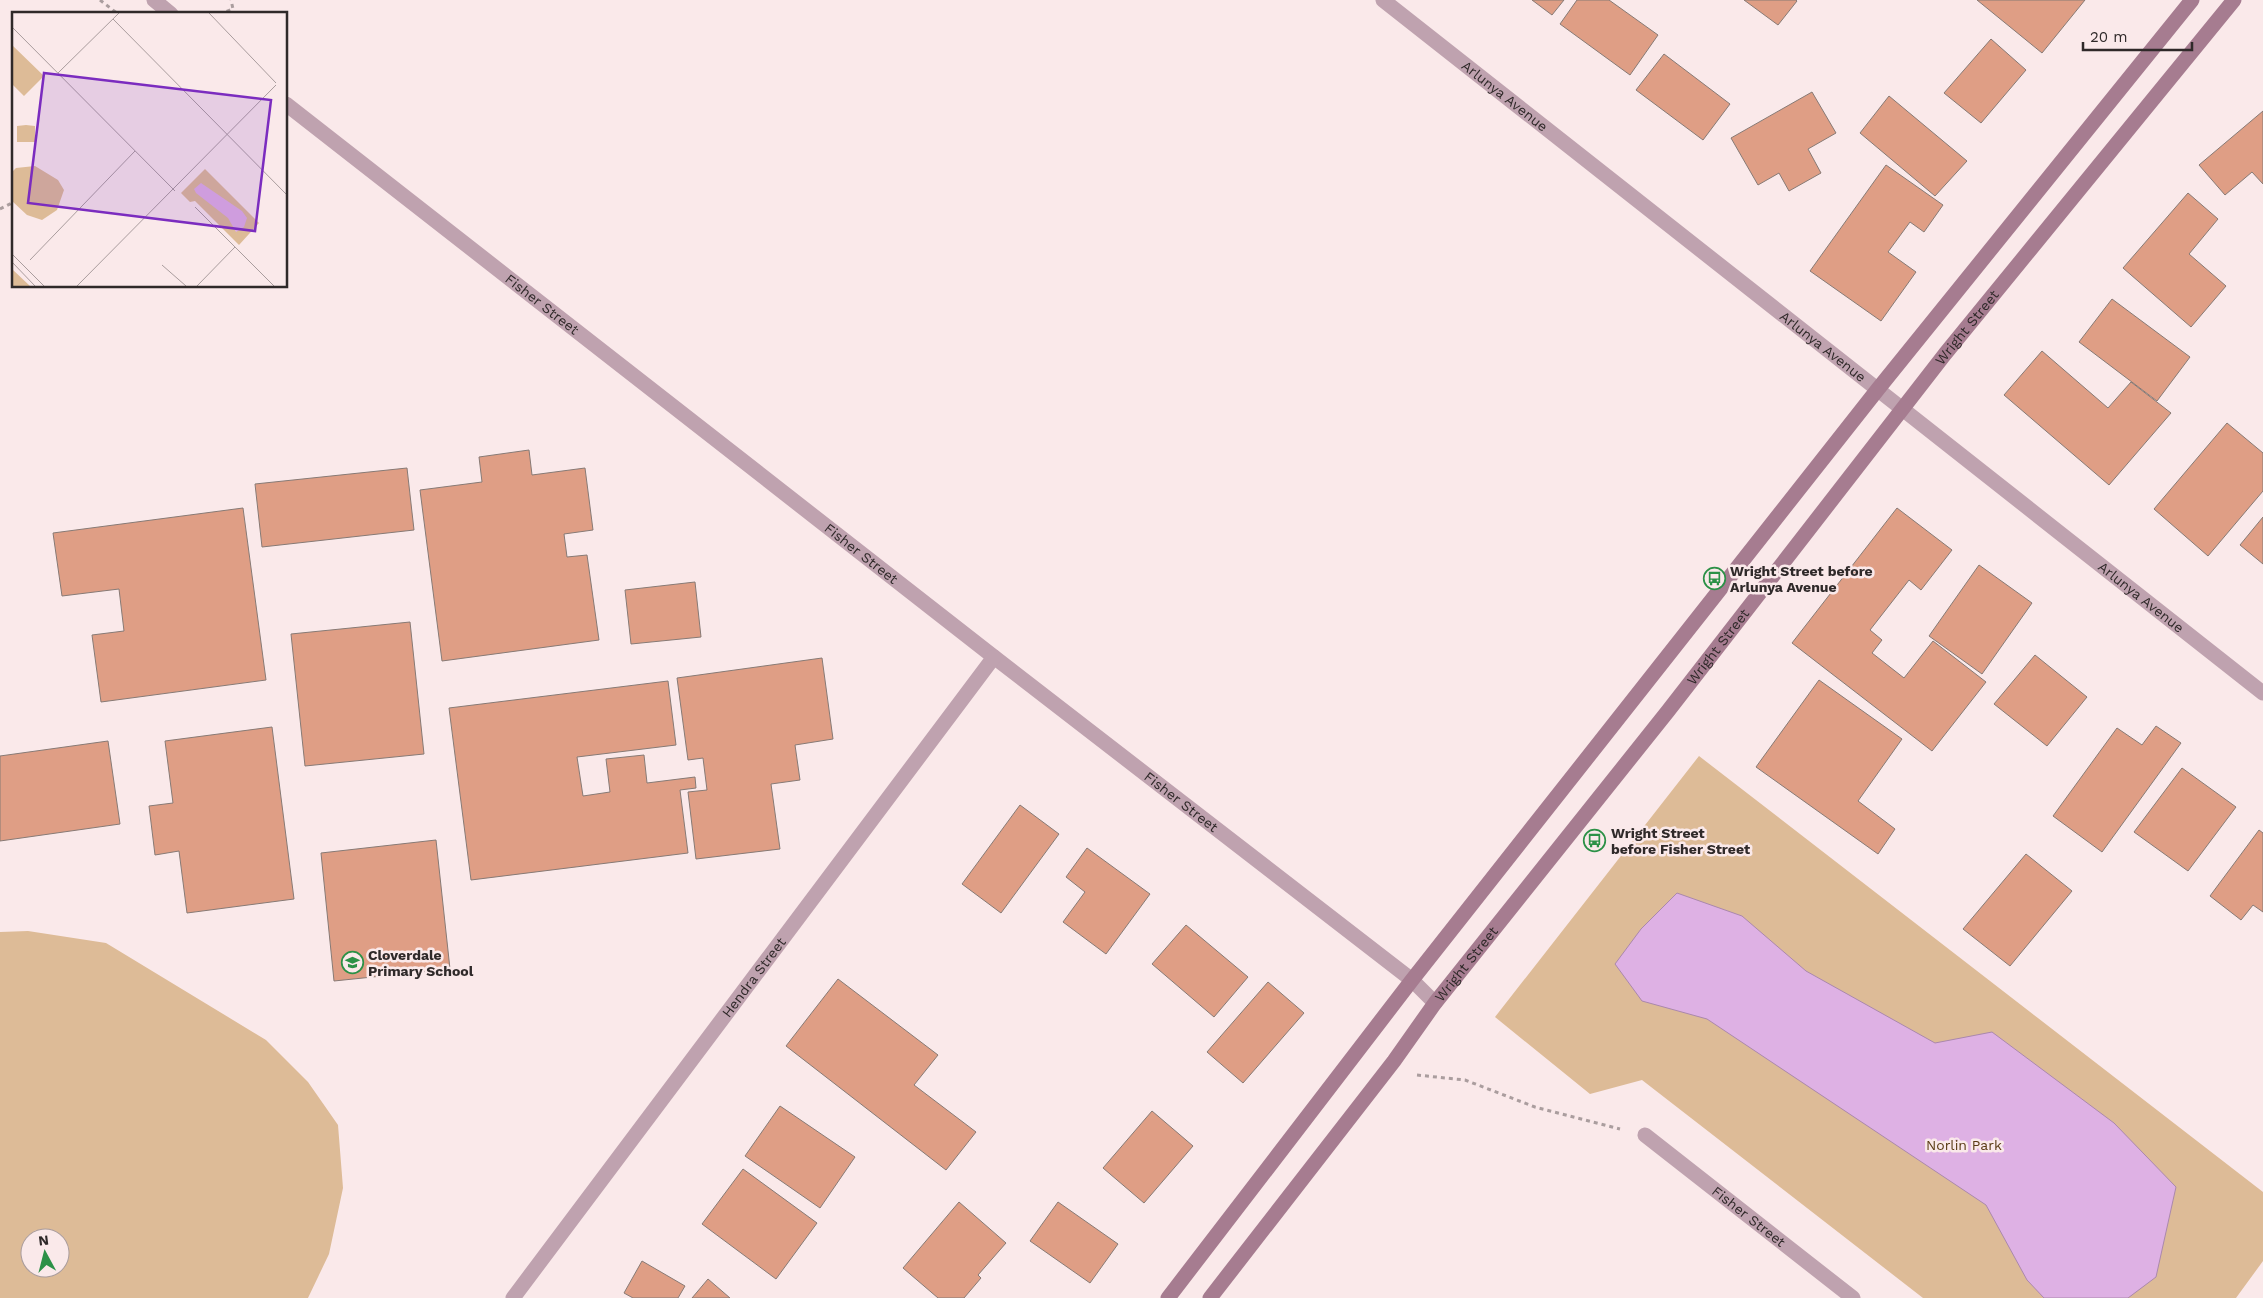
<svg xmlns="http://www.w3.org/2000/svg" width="2263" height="1298" viewBox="0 0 2263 1298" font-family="'Work Sans',sans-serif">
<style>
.green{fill:#ddbb97;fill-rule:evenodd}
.water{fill:#deb1e4;stroke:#aa88ac}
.building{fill:#df9e85;stroke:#877a75}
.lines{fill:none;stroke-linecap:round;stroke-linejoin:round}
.path{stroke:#aa9d9e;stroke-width:3;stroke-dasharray:4 4;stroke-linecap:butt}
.street{stroke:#bfa2af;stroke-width:15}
.secondary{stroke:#a67c90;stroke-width:15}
.labels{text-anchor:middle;stroke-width:5;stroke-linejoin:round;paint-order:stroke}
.street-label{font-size:14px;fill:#2f2929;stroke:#fae9ea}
.poi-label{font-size:14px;font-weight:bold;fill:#2f2929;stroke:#fae9ea;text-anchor:start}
.park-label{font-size:14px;fill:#5a3b14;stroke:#fae9ea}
.inset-road{fill:none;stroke:#a99c9d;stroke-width:1}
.view{fill:#7b2cbf;fill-opacity:0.15;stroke:#7b2cbf;stroke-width:2.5}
.inset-edge{fill:none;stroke:#2f2929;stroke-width:2.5}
</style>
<rect width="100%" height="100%" fill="#fae9ea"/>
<path class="green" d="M 1699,756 L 2263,1192 L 2263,1261 L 2236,1298 L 1923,1298 L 1642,1080 L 1590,1094 L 1495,1017 Z
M 28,931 L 106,943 L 266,1040 L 308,1082 L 338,1125 L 343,1188 L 329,1254 L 308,1298 L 0,1298 L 0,932 ZM 30,1238 L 60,1238 L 60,1268 L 30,1268 Z"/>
<path class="water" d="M 1677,893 L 1742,916 L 1806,971 L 1935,1043 L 1992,1032 L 2114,1123 L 2176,1187 L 2156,1277 L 2128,1298 L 2044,1298 L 2027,1280 L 1986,1205 L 1707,1019 L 1642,1001 L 1615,964 L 1641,929 Z"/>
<path class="building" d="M 1532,0 L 1564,0 L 1552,15 Z
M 1577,0 L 1609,0 L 1658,35 L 1630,75 L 1560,24 Z
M 1744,0 L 1796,0 L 1797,1 L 1778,25 Z
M 1977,0 L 2085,0 L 2042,53 Z
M 1991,39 L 2026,70 L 1981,123 L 1944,93 Z
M 1664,54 L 1730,104 L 1703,140 L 1636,90 Z
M 1812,92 L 1836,133 L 1808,149 L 1821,173 L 1789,191 L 1779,173 L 1758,185 L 1731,138 Z
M 1889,96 L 1967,161 L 1935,196 L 1860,133 Z
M 2263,111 L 2263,184 L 2252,172 L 2225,195 L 2199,165 Z
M 1886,165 L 1943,205 L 1924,232 L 1910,222 L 1888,252 L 1916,272 L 1881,321 L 1810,271 Z
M 2188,193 L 2218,219 L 2189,254 L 2226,286 L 2191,327 L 2123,268 Z
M 2112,299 L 2190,357 L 2157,401 L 2079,342 Z
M 2042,351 L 2108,408 L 2131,382 L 2171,413 L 2109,485 L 2004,395 Z
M 2227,423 L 2263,453 L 2263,491 L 2208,556 L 2154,509 Z
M 529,450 L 532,475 L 585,468 L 593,530 L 564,534 L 567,557 L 587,555 L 599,640 L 442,661 L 420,490 L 482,482 L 479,457 Z
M 407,468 L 414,530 L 262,547 L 255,484 Z
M 243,508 L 266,680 L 101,702 L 92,635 L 124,631 L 119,589 L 62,596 L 53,533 Z
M 1897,508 L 1952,550 L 1921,590 L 1909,580 L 1870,630 L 1882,640 L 1872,653 L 1904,678 L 1933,641 L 1986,682 L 1932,751 L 1792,643 Z
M 2263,517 L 2263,564 L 2240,545 Z
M 1979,565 L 2032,603 L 1982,674 L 1929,636 Z
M 695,582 L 701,637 L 631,644 L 625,590 Z
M 410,622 L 424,754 L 305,766 L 291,634 Z
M 2035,655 L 2087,697 L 2047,746 L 1994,704 Z
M 822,658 L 833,739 L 795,745 L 800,780 L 771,784 L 780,849 L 696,859 L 688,792 L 707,790 L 703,758 L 688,760 L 677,678 Z
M 1819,680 L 1902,739 L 1858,801 L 1895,829 L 1878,854 L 1756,767 Z
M 668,681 L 676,745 L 577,757 L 583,796 L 610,792 L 606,759 L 644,755 L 647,783 L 695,777 L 696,788 L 680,790 L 688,853 L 471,880 L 449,708 Z
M 2156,726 L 2181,743 L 2102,852 L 2053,816 L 2117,728 L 2142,745 Z
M 272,727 L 294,899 L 187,913 L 179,851 L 155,855 L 149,806 L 173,803 L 165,741 Z
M 108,741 L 120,824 L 0,841 L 0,756 Z
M 2182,768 L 2236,807 L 2188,871 L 2134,832 Z
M 1020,805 L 1059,834 L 1001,913 L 962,884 Z
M 2259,830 L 2263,833 L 2263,912 L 2253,905 L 2241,920 L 2210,896 Z
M 436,840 L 450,969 L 334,981 L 321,853 Z
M 1087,848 L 1150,894 L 1106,954 L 1063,922 L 1085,892 L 1066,877 Z
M 2026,854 L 2072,891 L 2010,966 L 1963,929 Z
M 1186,925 L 1248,977 L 1214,1017 L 1152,964 Z
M 838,979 L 938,1055 L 914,1085 L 976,1132 L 946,1170 L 786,1046 Z
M 1268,982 L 1304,1013 L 1243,1083 L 1207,1052 Z
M 780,1106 L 855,1157 L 820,1208 L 745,1156 Z
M 1152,1111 L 1193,1146 L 1144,1203 L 1103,1168 Z
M 743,1169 L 817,1223 L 776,1279 L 702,1224 Z
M 959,1202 L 1006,1243 L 978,1275 L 981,1278 L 964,1298 L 938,1298 L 903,1268 Z
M 1058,1202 L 1118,1244 L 1090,1283 L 1030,1241 Z
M 642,1261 L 685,1286 L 678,1298 L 633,1298 L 624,1293 Z
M 708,1279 L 730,1298 L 692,1298 Z"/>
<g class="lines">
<path class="path" d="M 100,0 L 118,14
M 219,14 L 233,9 L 231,0
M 0,209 L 14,202
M 1417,1075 L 1465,1080 L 1535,1107 L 1620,1129"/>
<g class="street">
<path d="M 154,0 L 171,14"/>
<path id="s1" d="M 1383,0 L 2263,693"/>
<path id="s2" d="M 286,104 L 994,657 L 1412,980 L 1435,1003"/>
<path id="s3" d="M 1645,1135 L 1853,1298"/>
<path id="s4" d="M 513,1298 L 994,657"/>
</g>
<g class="secondary">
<path d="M 1168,1298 L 1412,980 L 1878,389 L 2192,0"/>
<path id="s5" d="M 1210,1298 L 1394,1061 L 1435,1003 L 1668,711 L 1945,354 L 2234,0"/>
</g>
</g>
<defs>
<symbol id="bus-ring" viewBox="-11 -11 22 22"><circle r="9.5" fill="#fae9ea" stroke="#2c9147" stroke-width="1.5"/><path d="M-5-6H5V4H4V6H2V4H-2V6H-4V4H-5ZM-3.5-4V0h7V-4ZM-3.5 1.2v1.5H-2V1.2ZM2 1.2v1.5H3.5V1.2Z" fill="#2c9147"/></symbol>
<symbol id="school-ring" viewBox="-11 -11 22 22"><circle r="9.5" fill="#fae9ea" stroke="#2c9147" stroke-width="1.5"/><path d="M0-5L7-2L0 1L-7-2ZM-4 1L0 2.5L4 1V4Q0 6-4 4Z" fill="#2c9147"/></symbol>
</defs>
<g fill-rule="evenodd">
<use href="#bus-ring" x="1702" y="566" width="25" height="25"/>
<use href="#bus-ring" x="1582" y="828" width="25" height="25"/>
<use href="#school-ring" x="340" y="950" width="25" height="25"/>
</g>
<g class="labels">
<g class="street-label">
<text dy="5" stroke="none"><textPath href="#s1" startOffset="155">Arlunya Avenue</textPath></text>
<text dy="5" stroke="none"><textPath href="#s2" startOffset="325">Fisher Street</textPath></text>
<text dy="5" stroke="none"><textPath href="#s5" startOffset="1231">Wright Street</textPath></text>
<text dy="5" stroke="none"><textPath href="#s1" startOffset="560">Arlunya Avenue</textPath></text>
<text dy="5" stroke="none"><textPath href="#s2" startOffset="730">Fisher Street</textPath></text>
<text dy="5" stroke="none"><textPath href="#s1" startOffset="965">Arlunya Avenue</textPath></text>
<text dy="5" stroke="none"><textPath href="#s5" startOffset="826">Wright Street</textPath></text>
<text dy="5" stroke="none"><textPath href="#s2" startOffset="1135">Fisher Street</textPath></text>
<text dy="5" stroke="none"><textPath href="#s5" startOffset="421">Wright Street</textPath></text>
<text dy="5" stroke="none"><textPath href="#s4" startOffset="401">Hendra Street</textPath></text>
<text dy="5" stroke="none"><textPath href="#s3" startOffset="132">Fisher Street</textPath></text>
</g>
<g class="poi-label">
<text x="1730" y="576">Wright Street before<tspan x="1730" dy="16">Arlunya Avenue</tspan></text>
<text x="1611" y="838">Wright Street<tspan x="1611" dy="16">before Fisher Street</tspan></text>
<text x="368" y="960">Cloverdale<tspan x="368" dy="16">Primary School</tspan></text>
</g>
<g class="park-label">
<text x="1964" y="1150">Norlin Park</text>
</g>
</g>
<g transform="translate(12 12)">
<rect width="275" height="275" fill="#fae9ea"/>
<path d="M 0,33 L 32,64 L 12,84 L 0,72 ZM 14,113 L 23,114 L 23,130 L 5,130 L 5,114 ZM 23,154 L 46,168 L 52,178 L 45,198 L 30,208 L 15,203 L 0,189 L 0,160 L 4,156 ZM 193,157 L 247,211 L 227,233 L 183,189 L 178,190 L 169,181 ZM 0,257 L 18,274 L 0,274 Z" fill="#ddbb97"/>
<path d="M 189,171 L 230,199 L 235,206 L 232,215 L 224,220 L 216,206 L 184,181 L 182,177 Z" fill="#deb1e4"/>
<path class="inset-road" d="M 197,1 L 264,71M 101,7 L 275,183M 0,15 L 163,179M 46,61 L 107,1M 183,195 L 262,274M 0,242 L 32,274M 18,248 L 123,139M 0,250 L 23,274M 150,253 L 174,274M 65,274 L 264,73M 185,274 L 223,235"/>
<path class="view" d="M 32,61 L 259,88 L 243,219 L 16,191 Z"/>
<rect width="275" height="275" class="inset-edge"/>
</g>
<g transform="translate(45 1253) rotate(353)"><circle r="24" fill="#fae9ea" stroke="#a99c9d"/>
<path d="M0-4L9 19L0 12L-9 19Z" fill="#2c9147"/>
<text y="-8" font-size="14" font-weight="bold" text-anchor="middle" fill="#2f2929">N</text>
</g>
<path d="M2083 42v8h109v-8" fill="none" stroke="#2f2929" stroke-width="2.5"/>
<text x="2090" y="42" font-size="15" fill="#2f2929" stroke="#fae9ea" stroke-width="4" paint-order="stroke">20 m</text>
</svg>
